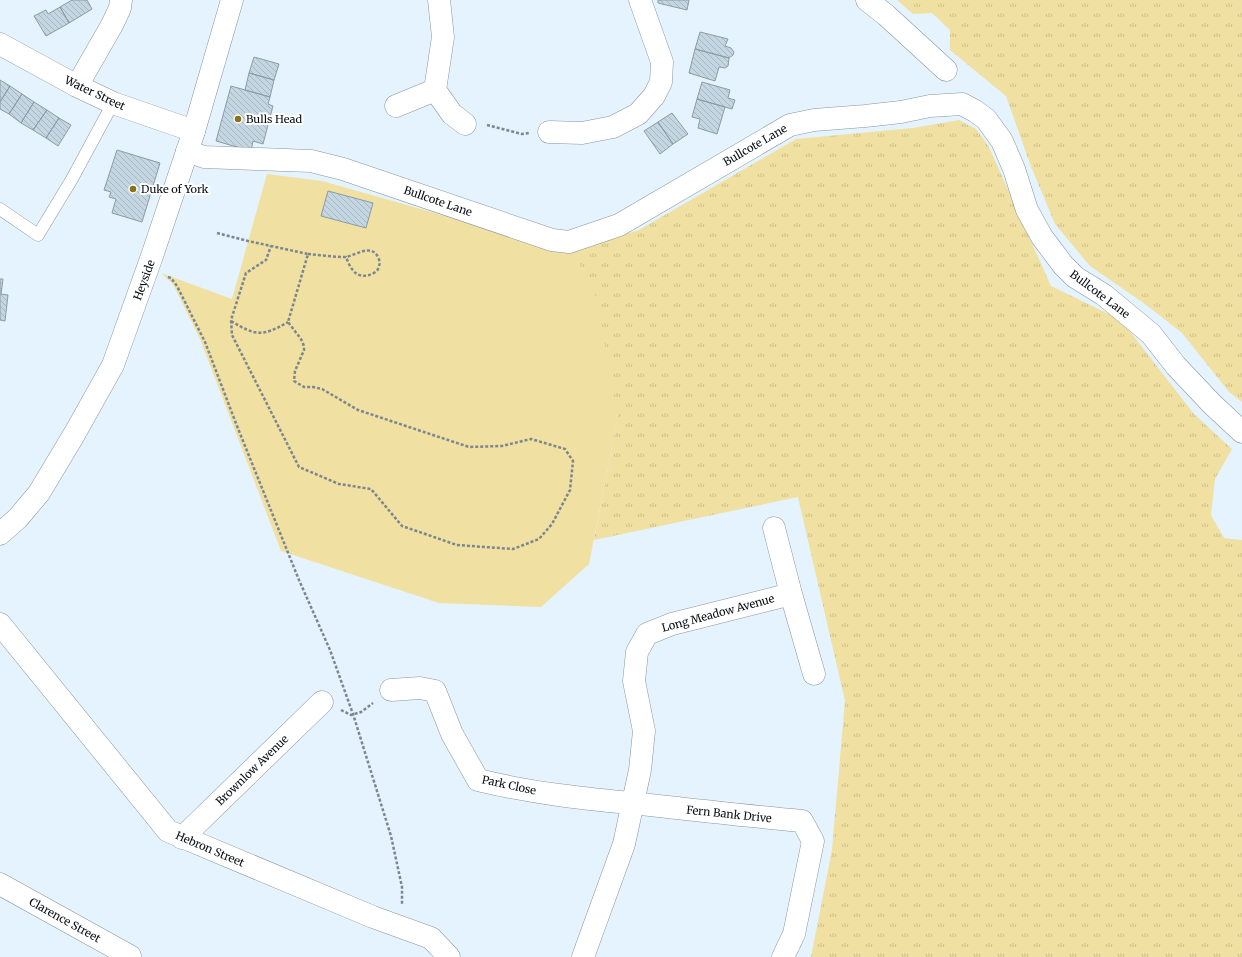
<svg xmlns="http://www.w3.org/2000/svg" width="1242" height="957" viewBox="0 0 1242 957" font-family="Merriweather,serif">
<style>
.grass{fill:url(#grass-tufts)}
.park{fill:#f0e0a2}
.building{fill:url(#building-back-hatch);stroke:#8b9ca7}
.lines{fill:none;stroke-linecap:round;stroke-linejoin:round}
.service-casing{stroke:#8797a2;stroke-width:13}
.minor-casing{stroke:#8797a2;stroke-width:23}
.tertiary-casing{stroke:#8797a2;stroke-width:23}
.secondary-casing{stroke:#8797a2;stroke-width:23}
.path{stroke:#7c868e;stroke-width:2.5;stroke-dasharray:3 2;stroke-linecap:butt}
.service{stroke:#fff;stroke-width:12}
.minor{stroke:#fff;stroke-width:22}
.tertiary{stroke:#fff;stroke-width:22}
.secondary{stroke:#fff;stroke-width:22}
.poi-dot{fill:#887316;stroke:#fff;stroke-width:1.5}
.labels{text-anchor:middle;stroke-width:4;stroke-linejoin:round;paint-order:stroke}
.street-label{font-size:11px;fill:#080e12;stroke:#fff}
.poi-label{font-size:11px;fill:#080e12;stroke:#fff;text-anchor:start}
</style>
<defs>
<pattern id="grass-tufts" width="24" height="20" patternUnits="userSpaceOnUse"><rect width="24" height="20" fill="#f0e0a2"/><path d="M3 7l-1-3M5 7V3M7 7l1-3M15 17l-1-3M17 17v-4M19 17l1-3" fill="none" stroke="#ccbf8a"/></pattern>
<pattern id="building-back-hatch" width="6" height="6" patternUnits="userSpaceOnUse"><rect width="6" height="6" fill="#c4d6e1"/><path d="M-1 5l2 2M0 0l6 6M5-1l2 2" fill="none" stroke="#a7b6c0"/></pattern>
</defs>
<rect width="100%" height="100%" fill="#e4f3fd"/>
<path class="grass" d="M 897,0 L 1242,0 L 1242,402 L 1229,392 L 1182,333 L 1145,304 L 1090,266 L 1055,224 L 1030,164 L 1006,96 L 950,50 L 950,30 L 932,13 L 913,14 Z
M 959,120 L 976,129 L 988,145 L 1051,286 L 1121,320 L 1194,414 L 1232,449 L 1215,479 L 1211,515 L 1224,538 L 1242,540 L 1242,957 L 811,957 L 832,850 L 845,701 L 798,497 L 594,540 L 618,416 L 572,250 L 639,230 L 796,139 L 913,128 Z"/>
<path class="park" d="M 267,174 L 322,181 L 516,236 L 572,250 L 596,297 L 618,416 L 589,564 L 541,607 L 439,603 L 281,551 L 200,339 L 173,284 L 161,273 L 232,299 Z"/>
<path class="building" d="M 72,0 L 87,0 L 92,9 L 69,23 L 60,7 Z
M 658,0 L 689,0 L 687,10 L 658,3 Z
M 60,7 L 69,23 L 46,36 L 34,16 L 46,10 L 48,14 Z
M 700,32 L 728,39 L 725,46 L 731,48 L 734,52 L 733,55 L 729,58 L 695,49 Z
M 695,49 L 729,58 L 728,66 L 725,68 L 719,67 L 715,81 L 689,73 Z
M 254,57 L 279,64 L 274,80 L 249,73 Z
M 249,73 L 274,80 L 270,97 L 245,90 Z
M 0,80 L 10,86 L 0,102 Z
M 702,82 L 730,90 L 728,98 L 735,100 L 732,109 L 697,99 Z
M 10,86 L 22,94 L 9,114 L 0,109 L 0,102 Z
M 231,86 L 270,97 L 268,104 L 273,106 L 263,144 L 253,141 L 251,151 L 216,141 Z
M 22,94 L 34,102 L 21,123 L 9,114 Z
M 697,99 L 725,107 L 717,134 L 698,128 L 700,119 L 692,117 Z
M 34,102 L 47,110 L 33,130 L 21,123 Z
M 47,110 L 59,118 L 46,138 L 33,130 Z
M 672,113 L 688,134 L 673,144 L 658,122 Z
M 59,118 L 71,125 L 58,146 L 46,138 Z
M 658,122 L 673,144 L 660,154 L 644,131 Z
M 117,150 L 160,163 L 142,222 L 112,213 L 116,199 L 109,197 L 111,192 L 104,190 Z
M 328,191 L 373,203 L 366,228 L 321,216 Z
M 0,279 L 3,279 L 1,294 L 8,295 L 5,321 L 0,320 Z"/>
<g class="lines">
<defs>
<path id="service" d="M 0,209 L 38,235 L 72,179 L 113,103"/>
<path id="minor" d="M 867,0 L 886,15 L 946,70
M 77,86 L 112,25 L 120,8 L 121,0
M 435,90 L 452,114 L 465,124
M 396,106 L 435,90 L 443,37 L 439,0
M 549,132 L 582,133 L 613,127 L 638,114 L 654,96 L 661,82 L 662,62 L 640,0
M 774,528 L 791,594 L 814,674
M 0,624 L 168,831 L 373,917 L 431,938 L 449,957
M 391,690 L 420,688 L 435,691 L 452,734 L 478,780 C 531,793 586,799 641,804 C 694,810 748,816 802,821 L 813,841 L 794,934 L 783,957
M 182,838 L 322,702
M 0,884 L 130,956
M 583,957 L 624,844 L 640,770 L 644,731 L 634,681 L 637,652 L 647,634 L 672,624 L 791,594"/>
<path id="tertiary" d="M 0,44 L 77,86 L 113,103 L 194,131
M 187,151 L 204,157 L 311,161 L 343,169 L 552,240 L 569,242 L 619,225 L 790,125 L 814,120 L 865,116 L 901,112 L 930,106 L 962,104 L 975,111 L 986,119 L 1002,141 L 1014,169 L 1027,210 L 1042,237 L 1063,265 L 1075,277 L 1104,295 L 1151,334 L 1176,366 L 1212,404 L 1242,432"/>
<path id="secondary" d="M 0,534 L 18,518 L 39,493 L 75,433 L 113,365 L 152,256 L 194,131 L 232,0"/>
</defs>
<use href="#service" class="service-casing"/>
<use href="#minor" class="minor-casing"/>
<use href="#tertiary" class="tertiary-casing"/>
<use href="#secondary" class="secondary-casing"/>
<path class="path" d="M 487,125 L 522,134 L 529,133
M 217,233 L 248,241 L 308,254 L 288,322 L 301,339 L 304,346 L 304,350 L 295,371 L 294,381 L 304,387 L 313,387 L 322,389 L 358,410 L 469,447 L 502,446 L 531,439 L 565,449 L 573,461 L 570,490 L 552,524 L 539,539 L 513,549 L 457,545 L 402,526 L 371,489 L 339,484 L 299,467 L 232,335 L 231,320 L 246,273 L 266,260 L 271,246
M 308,254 C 320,255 333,257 345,257 C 355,256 371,243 378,257 C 380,261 380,265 378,269 C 377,272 372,274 369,275 C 355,279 350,267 346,257
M 168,277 L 171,278 L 177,286 L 205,342 L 237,426 L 299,580 L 330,650 L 353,714 L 391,836 L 402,887 L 402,904
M 231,321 C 256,336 262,337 288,322
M 341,710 L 351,715 L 361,712 L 373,703"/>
<use href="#service" class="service"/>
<use href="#minor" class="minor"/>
<use href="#tertiary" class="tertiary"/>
<use href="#secondary" class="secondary"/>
</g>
<g class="poi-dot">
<circle cx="238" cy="119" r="4"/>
<circle cx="133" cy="189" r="4"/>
</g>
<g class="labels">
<g class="street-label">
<text transform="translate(95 93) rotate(25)" y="4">Water Street</text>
<text transform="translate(755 145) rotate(-30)" y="4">Bullcote Lane</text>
<text transform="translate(438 201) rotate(19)" y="4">Bullcote Lane</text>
<text transform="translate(144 280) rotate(-70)" y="4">Heyside</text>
<text transform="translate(1100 294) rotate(37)" y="4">Bullcote Lane</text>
<text transform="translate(718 613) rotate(-15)" y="4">Long Meadow Avenue</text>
<text transform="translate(252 770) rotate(-44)" y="4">Brownlow Avenue</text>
<text transform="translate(509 785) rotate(12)" y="4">Park Close</text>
<text transform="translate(729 814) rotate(6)" y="4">Fern Bank Drive</text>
<text transform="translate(210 849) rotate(23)" y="4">Hebron Street</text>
<text transform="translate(65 920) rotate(29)" y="4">Clarence Street</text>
</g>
<g class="poi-label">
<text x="246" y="123">Bulls Head</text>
<text x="141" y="193">Duke of York</text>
</g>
</g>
</svg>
